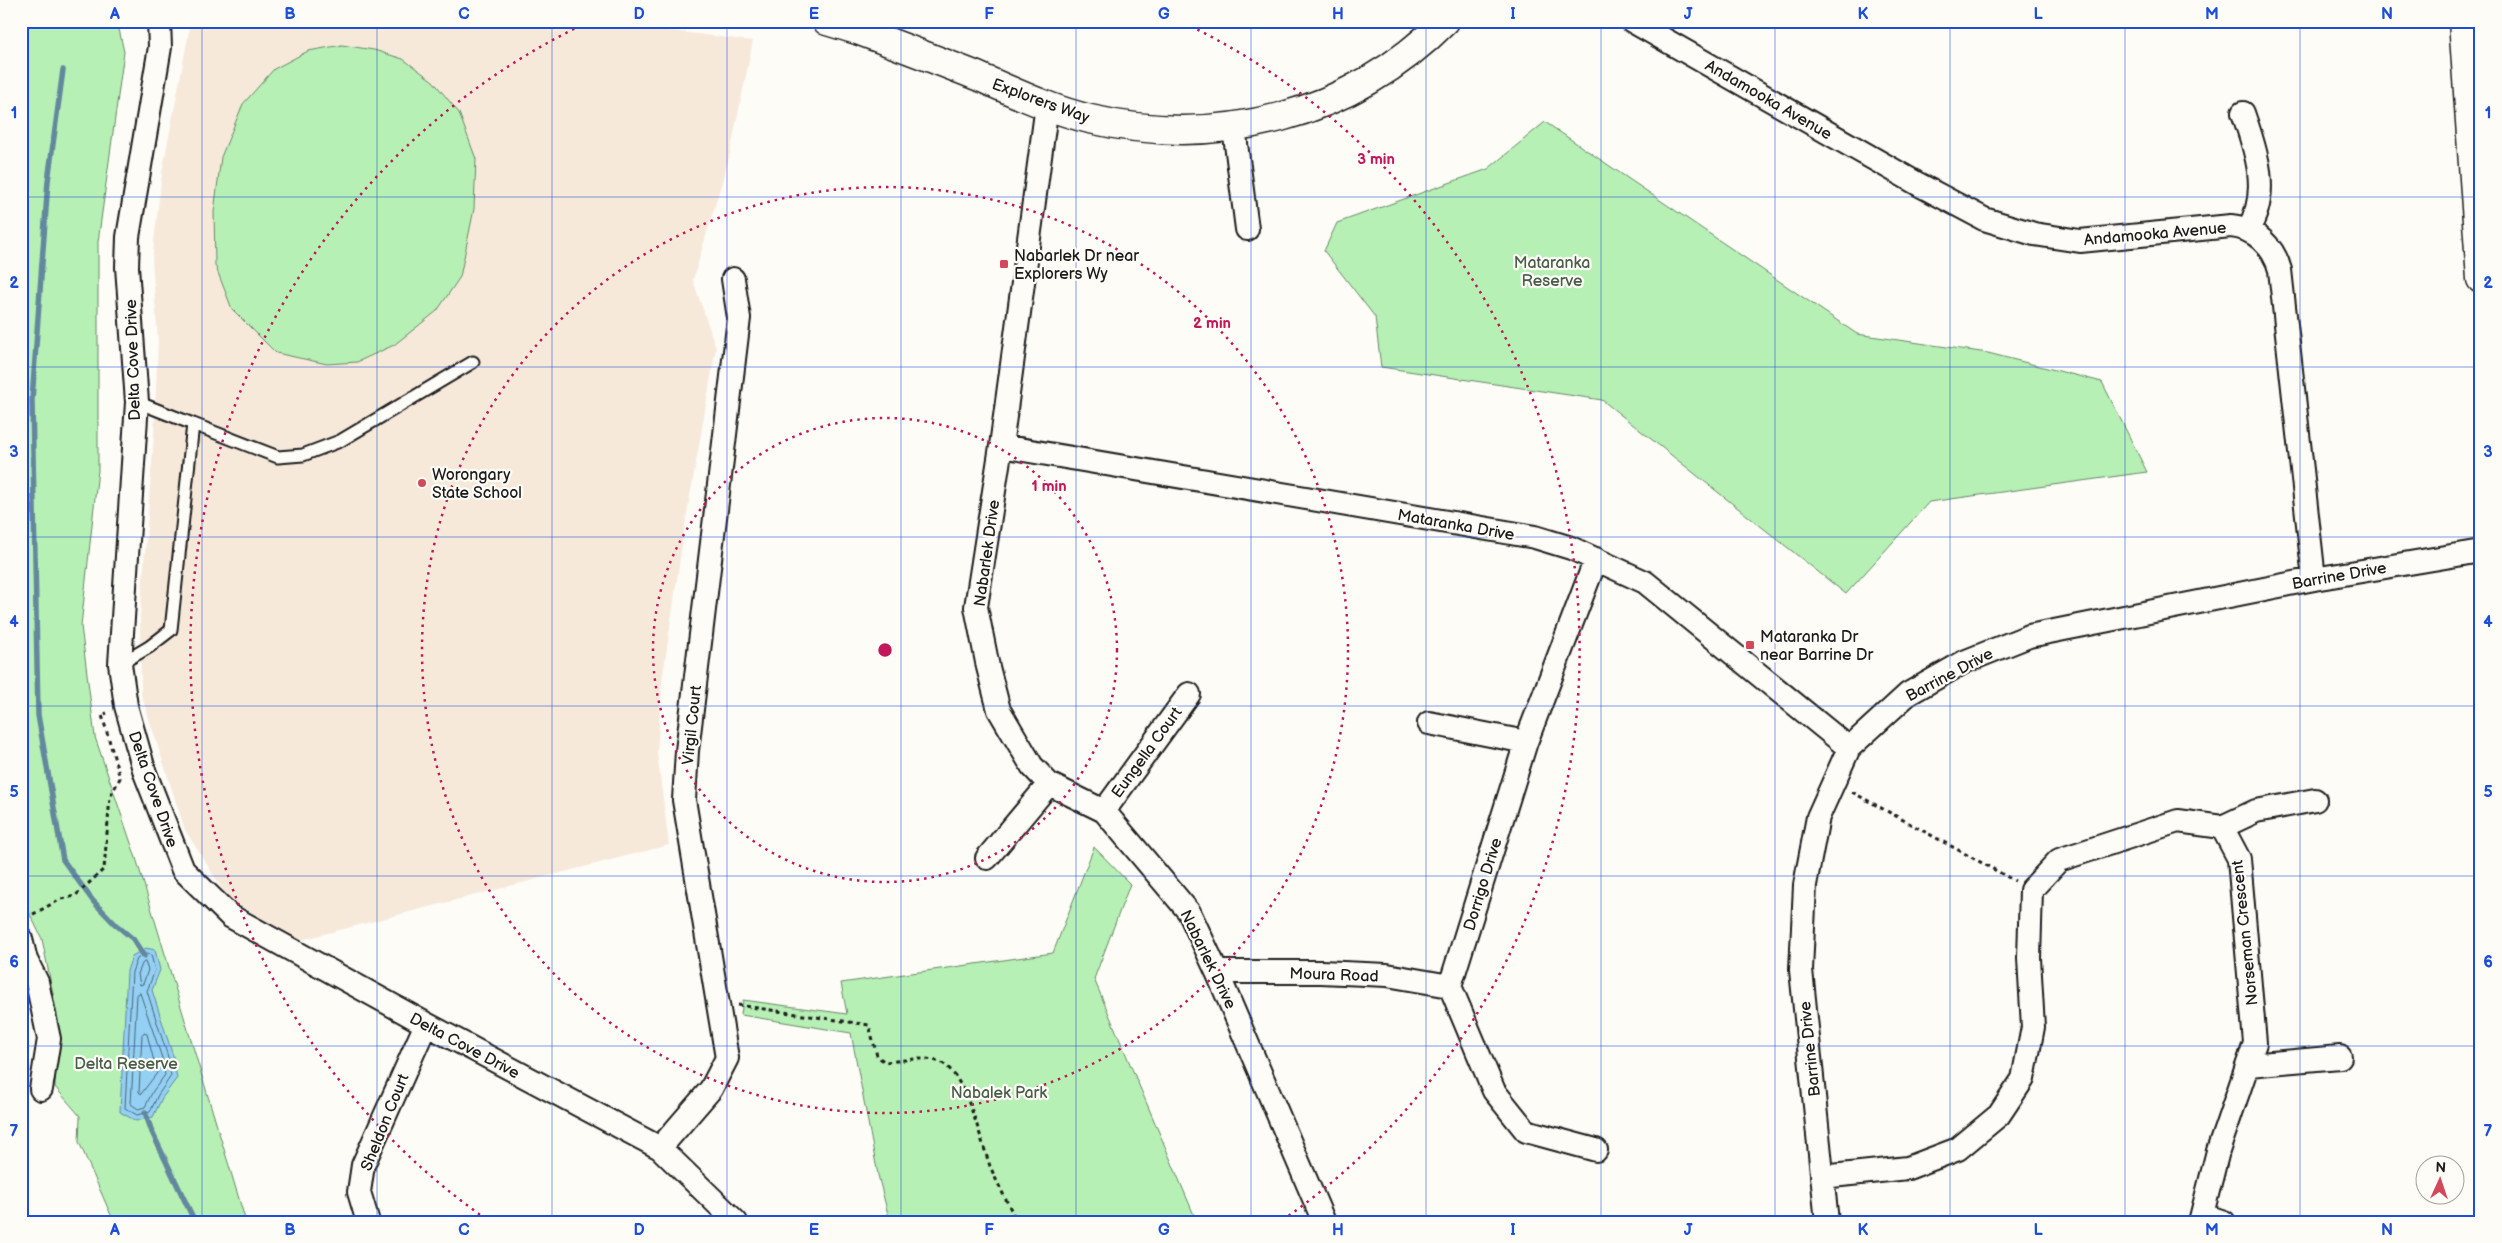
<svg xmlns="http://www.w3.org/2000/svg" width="2502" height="1243" viewBox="0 0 2502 1243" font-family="'Balsamiq Sans',sans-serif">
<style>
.built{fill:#f6e9da}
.green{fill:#b6f0b4;stroke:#698668}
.water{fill:#93d0f4;stroke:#63889e}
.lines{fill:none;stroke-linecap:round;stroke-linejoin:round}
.shore{stroke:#4c6472;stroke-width:1}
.stream{stroke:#63889e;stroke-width:5.5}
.lane-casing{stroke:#1c1c1c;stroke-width:15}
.street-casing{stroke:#1c1c1c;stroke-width:26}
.secondary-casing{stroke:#1c1c1c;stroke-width:31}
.path{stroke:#1c1c1c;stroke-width:3;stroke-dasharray:4 4;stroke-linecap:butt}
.lane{stroke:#fdfcf7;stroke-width:11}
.street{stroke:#fdfcf7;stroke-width:22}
.secondary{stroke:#fdfcf7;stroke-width:28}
.grid{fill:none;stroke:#1d4ed8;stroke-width:1;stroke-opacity:0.55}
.ring{fill:none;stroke:#c2185b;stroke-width:2.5;stroke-dasharray:2.5 5}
.poi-dot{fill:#d1495b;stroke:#fdfcf7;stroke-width:2}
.labels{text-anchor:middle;stroke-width:4.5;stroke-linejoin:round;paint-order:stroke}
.street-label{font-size:16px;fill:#1c1c1c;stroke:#fdfcf7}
.poi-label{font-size:16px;fill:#1c1c1c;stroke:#fdfcf7;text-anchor:start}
.park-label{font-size:16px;fill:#4a5c4a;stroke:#fdfcf7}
.centre{fill:#c2185b;stroke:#fdfcf7;stroke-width:2.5}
.ring-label{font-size:15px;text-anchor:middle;font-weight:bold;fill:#c2185b;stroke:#fdfcf7;stroke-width:4.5;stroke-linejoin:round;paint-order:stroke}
.neatline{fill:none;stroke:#1d4ed8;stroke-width:2}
.grid-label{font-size:16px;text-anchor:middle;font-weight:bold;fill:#1d4ed8}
</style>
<rect width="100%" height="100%" fill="#fdfcf7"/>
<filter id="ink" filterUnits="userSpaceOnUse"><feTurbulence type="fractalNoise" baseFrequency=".02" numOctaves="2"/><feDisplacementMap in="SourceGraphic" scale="10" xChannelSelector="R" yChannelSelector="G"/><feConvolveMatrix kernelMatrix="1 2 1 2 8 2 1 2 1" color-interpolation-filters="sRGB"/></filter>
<g filter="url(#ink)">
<path class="built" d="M 191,21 L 593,21 L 753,41 L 729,158 L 693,280 L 716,348 L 684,531 L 662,682 L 657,753 L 669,845 L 297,941 L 228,898 L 185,830 L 141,694 L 140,618 L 154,435 L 158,341 L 152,260 L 162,173 Z"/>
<path class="green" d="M 30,21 L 110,21 L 119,29 L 124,52 L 98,242 L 98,470 L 81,626 L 95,737 L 136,858 L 246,1222 L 114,1222 L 79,1142 L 80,1116 L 55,1087 L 58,1019 L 42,939 L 21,895 L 21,53 Z
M 342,45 L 374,50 L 403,59 L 433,81 L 459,113 L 476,159 L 474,209 L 460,277 L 437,311 L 394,345 L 357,362 L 327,364 L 276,353 L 232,309 L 215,265 L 214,212 L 221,157 L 243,104 L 274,69 L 308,51 Z
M 1545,122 L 1857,334 L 1988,353 L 2102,382 L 2147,472 L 1929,502 L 1846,594 L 1602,400 L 1381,367 L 1375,317 L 1324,251 L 1337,223 L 1488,169 Z
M 1094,847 L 1130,884 L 1094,979 L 1197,1222 L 890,1222 L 878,1175 L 851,1033 L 741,1015 L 743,1000 L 847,1014 L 841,983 L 1053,953 Z"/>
<path class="water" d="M 146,948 L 155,950 L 160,970 L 152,990 L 173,1056 L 177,1078 L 162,1098 L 153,1117 L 136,1121 L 120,1112 L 127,971 L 132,956 Z"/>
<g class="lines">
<path class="shore" d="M 147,954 L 151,955 L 155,970 L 147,991 L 168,1057 L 171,1076 L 158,1095 L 150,1112 L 137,1115 L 125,1108 L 132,972 L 137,959 Z
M 145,962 L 148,970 L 143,984 L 140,985 L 138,974 L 142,964 Z
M 140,993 L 162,1058 L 165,1075 L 153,1091 L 145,1107 L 138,1109 L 131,1104 L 137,995 Z
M 144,1033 L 147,1034 L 157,1073 L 141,1094 L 139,1092 L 142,1035 Z"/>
<path class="stream" d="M 63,70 L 48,181 L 32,400 L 38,715 L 63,860 L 93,901 L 115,924 L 133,939 L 144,956
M 145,1112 L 152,1132 L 195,1222"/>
<defs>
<path id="lane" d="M 193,424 L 278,457 L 303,455 L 340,441 L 473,362
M 120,664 L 149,647 L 171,630 L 193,424 L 137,402"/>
<path id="street" d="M 159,21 L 160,47 L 128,237 L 127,267 L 137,402 L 120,664 L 126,706 L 145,773 L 183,870 L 230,916 L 426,1024 L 660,1148 L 736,1222
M 1632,21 L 1918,184 L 1984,219 L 2034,234 L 2080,241 L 2231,226 C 2255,228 2274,247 2280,270 L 2314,579
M 1047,105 L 1001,446 L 976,607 L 988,667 L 999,710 L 1032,766 L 1049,784 L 1104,811 L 1189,912 L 1217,972 L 1324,1222
M 2243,113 C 2256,150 2271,193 2248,229
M 1234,128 L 1247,229
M 1001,446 L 1535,537 L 1571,548 L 1645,582 L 1849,748
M 1429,723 L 1526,742
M 1104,811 L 1189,694
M 2222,827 L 2256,811 L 2315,800
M 987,858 L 1049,784
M 21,939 L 26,960 L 37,982 L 49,1039 L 41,1089
M 1217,972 L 1321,972 L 1387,975 L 1450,986
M 2249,1065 L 2340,1057
M 660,1148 L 711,1089 L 727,1058 L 684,800 L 687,751 L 739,318 L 733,279
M 1596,1150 L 1526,1131 L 1494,1091 L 1450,986 L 1526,742 L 1596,559
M 1822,1177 L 1908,1168 L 1958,1149 L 1999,1115 L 2023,1079 L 2033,1027 L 2029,958 L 2031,890 L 2059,860 L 2178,821 L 2222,827
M 2203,1215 L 2224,1222
M 368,1222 L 359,1192 L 363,1165 L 426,1024
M 1827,1222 L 1801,970 L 1805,885 L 1818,817 L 1849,748 L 1908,694 L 1964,662 L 2029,636 L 2314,579 L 2481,551
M 2200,1222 L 2218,1151 L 2255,1043 L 2239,859 L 2222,827"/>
<path id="secondary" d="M 827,21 L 857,30 C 897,45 937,60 977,76 C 1014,92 1051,110 1090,119 C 1219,149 1351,116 1445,21
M 2463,21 L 2481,279"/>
</defs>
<use href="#lane" class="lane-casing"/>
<use href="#street" class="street-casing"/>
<use href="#secondary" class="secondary-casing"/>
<path class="path" d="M 1852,792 L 2015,881
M 26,918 L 61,899 L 75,896 L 104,869 L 110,797 L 120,778 L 102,715 L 107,713
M 738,1005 L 869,1025 L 877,1056 L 885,1062 C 902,1061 926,1055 942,1063 C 966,1076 981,1141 990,1166 C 998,1185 1008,1203 1017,1222"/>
<use href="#lane" class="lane"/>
<use href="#street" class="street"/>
<use href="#secondary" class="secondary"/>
</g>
</g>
<path class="grid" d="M 202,21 L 202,1222M 377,21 L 377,1222M 552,21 L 552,1222M 727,21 L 727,1222M 901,21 L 901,1222M 1076,21 L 1076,1222M 1251,21 L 1251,1222M 1426,21 L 1426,1222M 1601,21 L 1601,1222M 1775,21 L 1775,1222M 1950,21 L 1950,1222M 2125,21 L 2125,1222M 2300,21 L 2300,1222M 21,197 L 2481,197M 21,367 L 2481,367M 21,537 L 2481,537M 21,706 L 2481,706M 21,876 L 2481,876M 21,1046 L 2481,1046"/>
<g class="ring">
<circle cx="885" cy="650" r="232"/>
<circle cx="885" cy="650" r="463"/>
<path d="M486 1219A695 695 0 0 1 586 23M1184 23A695 695 0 0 1 1284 1219"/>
</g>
<g class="poi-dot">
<rect x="999" y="259" width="10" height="10" rx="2.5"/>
<circle cx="422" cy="483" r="5"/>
<rect x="1745" y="640" width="10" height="10" rx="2.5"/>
</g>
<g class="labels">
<g class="street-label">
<text transform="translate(1769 99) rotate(30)" y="6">Andamooka Avenue</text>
<text transform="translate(1041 100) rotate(20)" y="6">Explorers Way</text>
<text transform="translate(2155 233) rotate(-5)" y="6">Andamooka Avenue</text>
<text transform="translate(132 360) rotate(-92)" y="6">Delta Cove Drive</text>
<text transform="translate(1456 524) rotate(10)" y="6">Mataranka Drive</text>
<text transform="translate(986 553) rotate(-82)" y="6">Nabarlek Drive</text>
<text transform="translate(2339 575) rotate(-10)" y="6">Barrine Drive</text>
<text transform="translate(1949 674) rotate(-28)" y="6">Barrine Drive</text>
<text transform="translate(691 725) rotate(-84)" y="6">Virgil Court</text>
<text transform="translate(1146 752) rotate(-54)" y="6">Eungella Court</text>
<text transform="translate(154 789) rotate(71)" y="6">Delta Cove Drive</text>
<text transform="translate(1482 884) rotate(-73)" y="6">Dorrigo Drive</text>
<text transform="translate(2244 933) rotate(-96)" y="6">Norseman Crescent</text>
<text transform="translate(1209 959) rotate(64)" y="6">Nabarlek Drive</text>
<text transform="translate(1334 974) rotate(2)" y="6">Moura Road</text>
<text transform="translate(465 1045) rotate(28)" y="6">Delta Cove Drive</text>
<text transform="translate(1809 1049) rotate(-96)" y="6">Barrine Drive</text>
<text transform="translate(384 1122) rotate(-68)" y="6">Sheldon Court</text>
</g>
<g class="poi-label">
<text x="1014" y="261">Nabarlek Dr near<tspan x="1014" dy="18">Explorers Wy</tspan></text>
<text x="432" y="480">Worongary<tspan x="432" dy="18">State School</tspan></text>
<text x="1760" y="642">Mataranka Dr<tspan x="1760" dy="18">near Barrine Dr</tspan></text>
</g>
<g class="park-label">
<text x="1552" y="268">Mataranka<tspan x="1552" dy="18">Reserve</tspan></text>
<text x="126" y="1069">Delta Reserve</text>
<text x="999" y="1098">Nabalek Park</text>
</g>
</g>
<circle cx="885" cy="650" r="8" class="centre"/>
<g class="ring-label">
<text x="1376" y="164">3 min</text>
<text x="1212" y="328">2 min</text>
<text x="1049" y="491">1 min</text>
</g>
<rect width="2502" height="1243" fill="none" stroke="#fdfcf7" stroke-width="55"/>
<g transform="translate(2440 1180) rotate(3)"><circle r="24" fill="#fdfcf7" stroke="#a3a29f"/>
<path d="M0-4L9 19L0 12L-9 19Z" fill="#d1495b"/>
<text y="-8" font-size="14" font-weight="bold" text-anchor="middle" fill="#1c1c1c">N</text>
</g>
<rect x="28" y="28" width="2446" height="1188" class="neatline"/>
<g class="grid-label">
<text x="115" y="19">A</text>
<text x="290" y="19">B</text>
<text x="464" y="19">C</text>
<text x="639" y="19">D</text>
<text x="814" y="19">E</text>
<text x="989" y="19">F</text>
<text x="1164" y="19">G</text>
<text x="1338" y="19">H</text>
<text x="1513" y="19">I</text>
<text x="1688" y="19">J</text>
<text x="1863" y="19">K</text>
<text x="2038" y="19">L</text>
<text x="2212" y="19">M</text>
<text x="2387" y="19">N</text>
<text x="14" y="118">1</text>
<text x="2488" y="118">1</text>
<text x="14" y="288">2</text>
<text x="2488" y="288">2</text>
<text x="14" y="457">3</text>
<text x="2488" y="457">3</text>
<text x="14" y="627">4</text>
<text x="2488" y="627">4</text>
<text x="14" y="797">5</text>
<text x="2488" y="797">5</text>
<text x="14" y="967">6</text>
<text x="2488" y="967">6</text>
<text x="14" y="1136">7</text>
<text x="2488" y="1136">7</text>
<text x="115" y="1235">A</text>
<text x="290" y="1235">B</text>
<text x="464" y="1235">C</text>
<text x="639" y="1235">D</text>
<text x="814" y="1235">E</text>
<text x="989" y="1235">F</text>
<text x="1164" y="1235">G</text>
<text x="1338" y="1235">H</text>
<text x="1513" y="1235">I</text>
<text x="1688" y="1235">J</text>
<text x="1863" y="1235">K</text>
<text x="2038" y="1235">L</text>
<text x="2212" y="1235">M</text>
<text x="2387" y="1235">N</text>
</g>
</svg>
